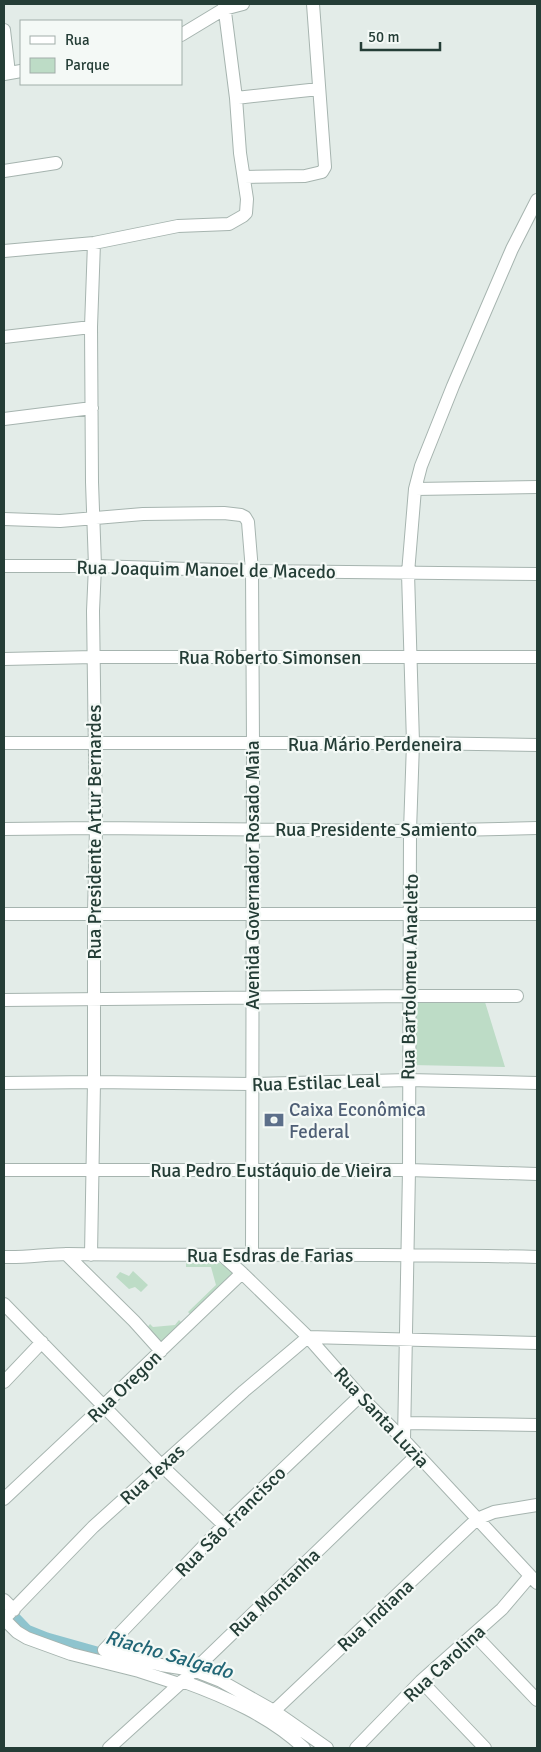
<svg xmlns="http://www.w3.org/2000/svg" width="541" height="1752" viewBox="0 0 541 1752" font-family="Signika,sans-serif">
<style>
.green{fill:#bddcc6}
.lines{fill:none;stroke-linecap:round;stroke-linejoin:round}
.canal{stroke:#8ec4ce;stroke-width:11}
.street-casing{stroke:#a6b4af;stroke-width:14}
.street{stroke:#fff;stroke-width:12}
.labels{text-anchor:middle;stroke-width:4.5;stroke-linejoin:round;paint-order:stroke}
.street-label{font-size:19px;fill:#243d36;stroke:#f4f9f6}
.service-label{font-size:19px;fill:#4e5e75;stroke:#f4f9f6;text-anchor:start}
.water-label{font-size:20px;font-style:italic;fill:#216676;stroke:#f4f9f6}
</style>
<rect width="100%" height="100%" fill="#e3ece8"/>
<path class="green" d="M 415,1001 L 485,1002 L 505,1067 L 412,1065 Z
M 186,1263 L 220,1263 L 235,1273 L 191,1315 L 188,1312 L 216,1285 L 211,1267 L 186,1267 Z
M 133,1271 L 148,1285 L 141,1292 L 135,1287 L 129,1289 L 116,1277 L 120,1272 L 129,1276 Z
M 179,1320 L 182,1323 L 161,1343 L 147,1328 L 150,1324 L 153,1327 L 175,1325 Z"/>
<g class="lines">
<path class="canal" d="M 4,1606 L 27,1630 L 47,1638 L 111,1656"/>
<defs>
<path id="street" d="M 4,30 L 9,73
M 181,35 L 224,9 L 243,4
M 4,74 L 21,71
M 236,98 L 319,89
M 4,171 L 56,163
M 244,177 L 305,176 L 322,172 L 325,167 L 313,4
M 4,251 L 94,243 L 178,226 L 229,224 L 243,216 L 246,213 L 247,199 L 240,153 L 236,98 L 224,4
M 4,337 L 91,327
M 4,419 L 92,408
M 415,489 L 537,487
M 4,519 L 60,521 L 143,514 L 224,513 L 241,515 L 245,517 L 248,522 L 252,571 L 253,744 L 252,1255
M 4,566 L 95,566 L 252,571 L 537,574
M 4,659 L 94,657 L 537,657
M 4,743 L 413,743 L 537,745
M 4,829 L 96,828 L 410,831 L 537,828
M 4,914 L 537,914
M 4,1000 L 411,996 L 517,996
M 4,1083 L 94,1082 L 251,1084 L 408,1080 L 537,1083
M 4,1170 L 409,1170 L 537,1174
M 66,1254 L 134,1321 L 161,1351
M 91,1255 L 94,1082 L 94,914 L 96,828 L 93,611 L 95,566 L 92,482 L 91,327 L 94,243
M 223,1256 L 242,1273 L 308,1337 L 360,1396 L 404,1440 L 537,1583
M 4,1257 C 25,1258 47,1254 68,1254 C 224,1256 381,1253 537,1257
M 4,1304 L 162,1466 L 224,1525
M 4,1382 L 42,1342
M 405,1423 L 537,1425
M 404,1440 L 409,1170 L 410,831 L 413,743 L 408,573 L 415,489 L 421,466 L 453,386 L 512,249 L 537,200
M 4,1499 L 103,1406 L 242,1273
M 4,1600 L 14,1610
M 4,1619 L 93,1527 L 244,1391 L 308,1337 L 537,1343
M 4,1619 L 17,1632 L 27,1638 L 71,1654 L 139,1671 L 179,1684
M 474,1634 L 537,1700
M 182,1681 C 226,1697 270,1716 304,1748
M 421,1681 L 485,1748
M 274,1711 L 477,1519 L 494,1512 L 537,1505
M 109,1748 L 185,1679 L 417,1455
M 327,1748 L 274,1711 L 221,1681 L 193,1670 L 161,1665 L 104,1650 L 224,1525 L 360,1396
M 356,1748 L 421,1681 L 502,1609 L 530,1576"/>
</defs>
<use href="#street" class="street-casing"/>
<use href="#street" class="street"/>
</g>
<defs>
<symbol id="bank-bare" viewBox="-9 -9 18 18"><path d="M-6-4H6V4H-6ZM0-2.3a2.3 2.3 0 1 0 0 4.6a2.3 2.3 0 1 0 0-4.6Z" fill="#5c6f8a" stroke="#f4f9f6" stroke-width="2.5" paint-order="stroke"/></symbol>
</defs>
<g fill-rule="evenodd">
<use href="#bank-bare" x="260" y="1106" width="28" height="28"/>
</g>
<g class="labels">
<g class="street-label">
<text transform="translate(206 569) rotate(1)" y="7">Rua Joaquim Manoel de Macedo</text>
<text x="270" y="664">Rua Roberto Simonsen</text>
<text x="375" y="751">Rua Mário Perdeneira</text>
<text x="376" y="836">Rua Presidente Samiento</text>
<text transform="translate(94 832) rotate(-90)" y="7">Rua Presidente Artur Bernardes</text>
<text transform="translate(252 875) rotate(-90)" y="7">Avenida Governador Rosado Maia</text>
<text transform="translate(409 977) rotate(-89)" y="7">Rua Bartolomeu Anacleto</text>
<text transform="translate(316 1082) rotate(-2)" y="7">Rua Estilac Leal</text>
<text x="271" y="1177">Rua Pedro Eustáquio de Vieira</text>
<text x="270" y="1262">Rua Esdras de Farias</text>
<text transform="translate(124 1386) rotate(-44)" y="7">Rua Oregon</text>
<text transform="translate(382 1417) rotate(47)" y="7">Rua Santa Luzia</text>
<text transform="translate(152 1474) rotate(-42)" y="7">Rua Texas</text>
<text transform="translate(230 1521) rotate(-45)" y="7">Rua São Francisco</text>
<text transform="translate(274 1592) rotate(-44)" y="7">Rua Montanha</text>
<text transform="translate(375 1615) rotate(-43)" y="7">Rua Indiana</text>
<text transform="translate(444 1663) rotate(-43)" y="7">Rua Carolina</text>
</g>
<g class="service-label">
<text x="289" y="1116">Caixa Econômica<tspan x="289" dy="22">Federal</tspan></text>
</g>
<g class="water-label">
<text transform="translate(169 1654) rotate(16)" y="7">Riacho Salgado</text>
</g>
</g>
<rect width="541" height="1752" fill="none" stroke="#243d36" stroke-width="10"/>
<rect x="20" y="20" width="162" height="65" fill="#f4f9f6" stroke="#a1aea9"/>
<rect x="30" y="36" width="25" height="8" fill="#ffffff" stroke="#a1aea9"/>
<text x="65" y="45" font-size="15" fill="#243d36">Rua</text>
<rect x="30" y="58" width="25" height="15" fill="#bddcc6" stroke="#a1aea9"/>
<text x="65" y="70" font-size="15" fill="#243d36">Parque</text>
<path d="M361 42v8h79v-8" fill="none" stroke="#243d36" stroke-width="2.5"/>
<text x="368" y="42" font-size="15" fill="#243d36" stroke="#f4f9f6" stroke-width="4" paint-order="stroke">50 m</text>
</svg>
